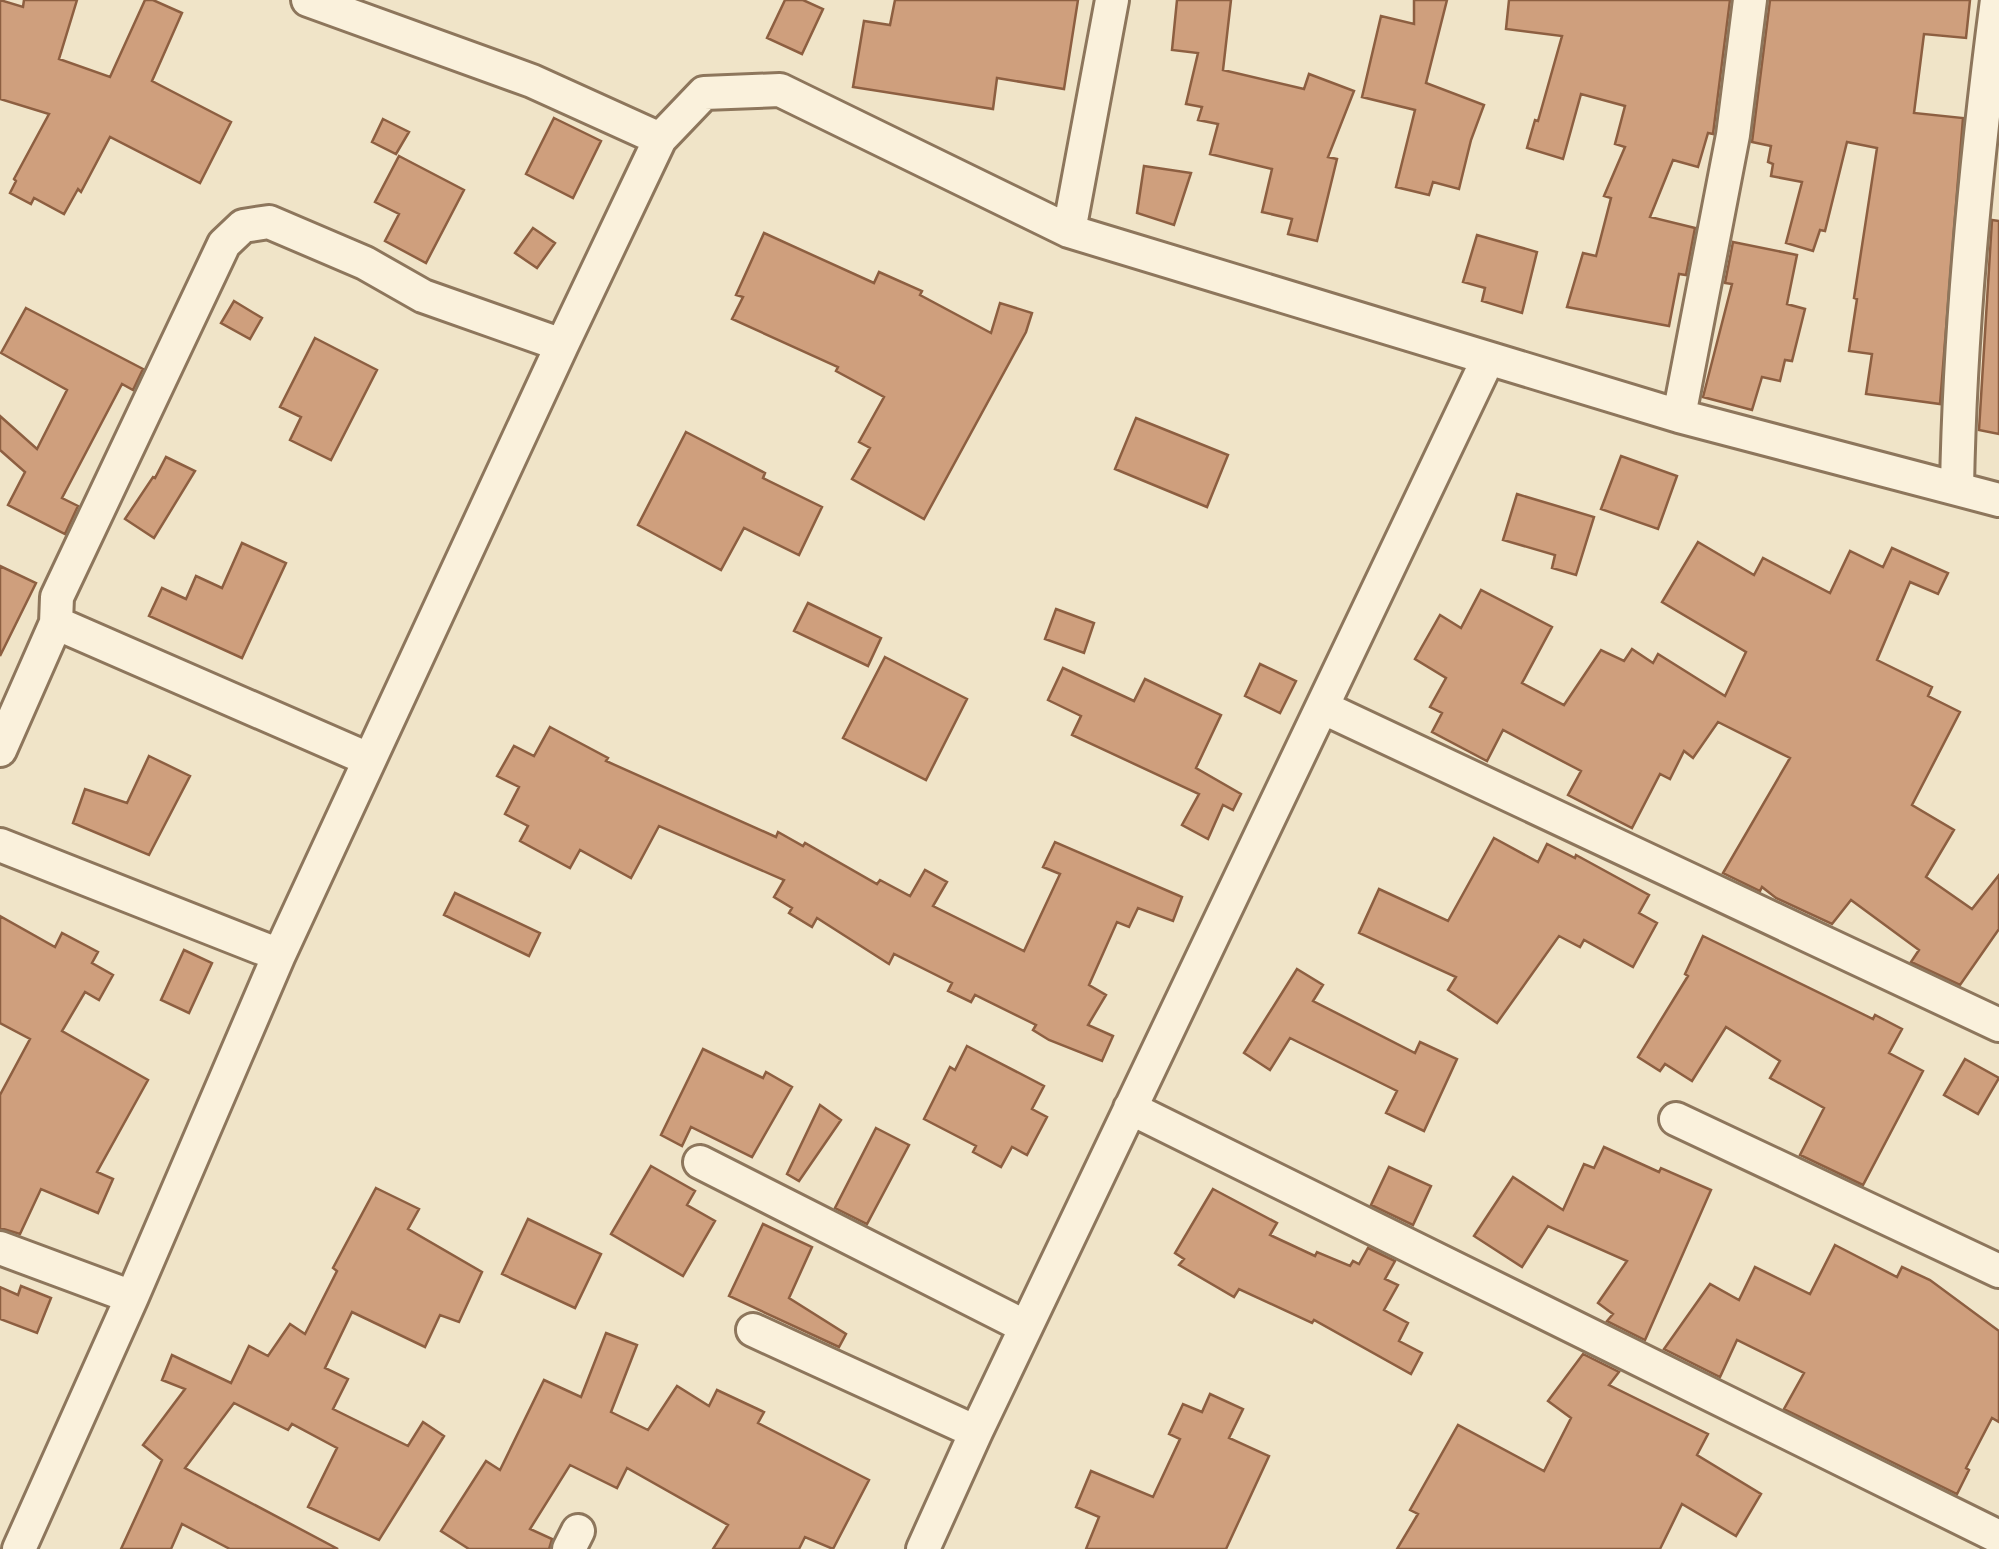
<svg xmlns="http://www.w3.org/2000/svg" width="1999" height="1549" viewBox="0 0 1999 1549" font-family="'Times New Roman',serif">
<style>
.building{fill:#cf9f7d;stroke:#8d5f41;stroke-width:2.5}
.lines{fill:none;stroke-linecap:round;stroke-linejoin:round}
.minor-casing{stroke:#8d765c;stroke-width:38}
.minor{stroke:#faf1dc;stroke-width:32}
</style>
<rect width="100%" height="100%" fill="#f0e4c8"/>
<path class="building" d="M 0,0 L 23,7 L 24,0 L 77,0 L 59,59 L 110,77 L 145,0 L 153,0 L 182,13 L 152,81 L 231,122 L 200,183 L 110,137 L 81,192 L 78,189 L 64,214 L 34,198 L 31,204 L 10,193 L 16,181 L 14,179 L 49,114 L 0,99 Z
M 785,0 L 803,0 L 823,9 L 802,54 L 767,38 Z
M 895,0 L 1078,0 L 1064,89 L 997,78 L 993,109 L 853,87 L 864,21 L 890,25 Z
M 1177,0 L 1231,0 L 1223,70 L 1304,89 L 1309,74 L 1354,91 L 1328,157 L 1337,159 L 1317,241 L 1288,234 L 1292,219 L 1262,212 L 1272,169 L 1210,154 L 1218,124 L 1198,120 L 1202,107 L 1186,104 L 1198,53 L 1172,50 Z
M 1414,0 L 1447,0 L 1426,83 L 1484,105 L 1471,140 L 1459,189 L 1433,182 L 1429,195 L 1396,187 L 1415,110 L 1362,97 L 1381,16 L 1414,24 Z
M 1509,0 L 1730,0 L 1713,134 L 1708,133 L 1698,167 L 1673,160 L 1650,217 L 1695,228 L 1686,275 L 1679,274 L 1669,326 L 1567,307 L 1583,253 L 1596,256 L 1611,198 L 1604,196 L 1625,147 L 1615,144 L 1625,106 L 1581,94 L 1563,159 L 1527,148 L 1535,120 L 1538,121 L 1562,36 L 1506,29 Z
M 1770,0 L 1970,0 L 1966,38 L 1924,34 L 1914,113 L 1963,118 L 1940,404 L 1866,394 L 1872,354 L 1849,351 L 1857,299 L 1854,298 L 1877,148 L 1847,142 L 1825,231 L 1820,230 L 1813,251 L 1786,243 L 1802,182 L 1771,176 L 1773,164 L 1768,162 L 1771,146 L 1752,142 Z
M 554,118 L 601,141 L 573,198 L 526,174 Z
M 383,119 L 409,132 L 396,154 L 372,142 Z
M 399,156 L 464,190 L 426,263 L 385,241 L 399,214 L 375,202 Z
M 1144,166 L 1191,173 L 1174,225 L 1137,213 Z
M 1992,220 L 1999,221 L 1999,434 L 1979,430 Z
M 533,228 L 555,243 L 537,268 L 515,253 Z
M 764,233 L 874,283 L 879,272 L 922,291 L 920,295 L 991,333 L 1000,303 L 1032,313 L 1026,332 L 924,519 L 852,479 L 870,448 L 859,442 L 884,397 L 836,371 L 838,367 L 732,319 L 743,297 L 736,295 Z
M 1477,235 L 1537,252 L 1522,313 L 1482,301 L 1485,288 L 1463,282 Z
M 1733,242 L 1797,255 L 1787,304 L 1805,309 L 1792,361 L 1785,360 L 1780,381 L 1762,377 L 1752,410 L 1703,397 L 1732,284 L 1725,283 Z
M 234,301 L 262,318 L 250,339 L 221,323 Z
M 26,308 L 143,369 L 133,390 L 122,384 L 62,498 L 78,506 L 65,534 L 8,505 L 25,472 L 0,450 L 0,416 L 37,449 L 67,390 L 1,353 Z
M 315,338 L 377,370 L 331,460 L 290,440 L 301,417 L 280,407 Z
M 1136,418 L 1228,455 L 1207,507 L 1115,469 Z
M 686,432 L 765,473 L 763,478 L 822,507 L 799,555 L 744,528 L 721,570 L 638,525 Z
M 1621,456 L 1677,476 L 1658,529 L 1601,509 Z
M 166,457 L 195,471 L 154,538 L 125,519 L 153,477 L 155,478 Z
M 1517,494 L 1594,517 L 1576,575 L 1552,568 L 1555,555 L 1503,540 Z
M 1698,542 L 1754,575 L 1763,558 L 1830,593 L 1850,551 L 1883,567 L 1892,548 L 1948,573 L 1938,594 L 1910,582 L 1877,660 L 1932,687 L 1928,696 L 1960,712 L 1912,805 L 1954,830 L 1926,877 L 1972,909 L 1999,875 L 1999,929 L 1960,985 L 1911,962 L 1919,950 L 1851,900 L 1832,924 L 1776,898 L 1762,887 L 1760,891 L 1723,873 L 1790,758 L 1718,722 L 1693,758 L 1684,751 L 1670,779 L 1660,774 L 1632,828 L 1568,795 L 1581,771 L 1503,730 L 1487,761 L 1432,732 L 1442,713 L 1430,707 L 1446,678 L 1415,659 L 1440,615 L 1461,628 L 1481,590 L 1552,627 L 1522,683 L 1564,705 L 1601,650 L 1624,661 L 1632,649 L 1653,663 L 1658,654 L 1725,696 L 1746,652 L 1662,602 Z
M 242,543 L 286,563 L 242,658 L 149,616 L 162,588 L 186,599 L 196,576 L 222,588 Z
M 0,566 L 36,583 L 0,656 Z
M 808,603 L 881,638 L 868,666 L 794,631 Z
M 1056,609 L 1094,623 L 1084,653 L 1045,639 Z
M 885,657 L 967,699 L 926,780 L 843,738 Z
M 1260,664 L 1296,681 L 1280,713 L 1245,696 Z
M 1063,668 L 1134,701 L 1145,679 L 1221,715 L 1196,768 L 1241,794 L 1233,810 L 1223,805 L 1208,839 L 1182,825 L 1199,794 L 1072,735 L 1081,716 L 1048,700 Z
M 550,727 L 608,758 L 606,761 L 776,837 L 778,832 L 803,846 L 805,843 L 877,884 L 880,880 L 910,896 L 925,870 L 947,882 L 933,906 L 1024,951 L 1060,874 L 1043,867 L 1055,842 L 1182,897 L 1173,921 L 1138,908 L 1129,927 L 1117,922 L 1089,985 L 1106,995 L 1088,1025 L 1113,1036 L 1102,1061 L 1049,1040 L 1033,1030 L 1036,1025 L 975,995 L 971,1002 L 948,991 L 952,983 L 894,954 L 889,964 L 817,918 L 812,927 L 789,913 L 792,908 L 774,897 L 784,880 L 659,826 L 631,878 L 580,850 L 570,868 L 520,841 L 528,826 L 505,814 L 519,787 L 497,776 L 514,746 L 534,756 Z
M 149,756 L 190,776 L 149,855 L 73,823 L 85,789 L 127,803 Z
M 1494,838 L 1538,862 L 1547,844 L 1575,858 L 1576,855 L 1649,895 L 1639,913 L 1657,923 L 1633,967 L 1584,940 L 1580,947 L 1559,936 L 1497,1023 L 1448,990 L 1456,977 L 1359,933 L 1379,889 L 1448,921 Z
M 455,893 L 540,933 L 529,956 L 444,915 Z
M 0,916 L 55,947 L 62,933 L 98,952 L 92,963 L 113,975 L 99,1000 L 85,992 L 62,1031 L 148,1080 L 97,1172 L 113,1179 L 98,1213 L 41,1189 L 20,1234 L 0,1228 L 0,1095 L 30,1039 L 0,1023 Z
M 1703,936 L 1873,1019 L 1875,1015 L 1902,1029 L 1889,1053 L 1923,1071 L 1863,1185 L 1800,1155 L 1824,1108 L 1770,1078 L 1780,1061 L 1726,1027 L 1692,1081 L 1665,1064 L 1660,1071 L 1638,1057 L 1688,976 L 1685,974 Z
M 184,950 L 212,963 L 189,1013 L 161,1000 Z
M 1297,969 L 1323,985 L 1313,1001 L 1415,1053 L 1420,1042 L 1457,1059 L 1424,1131 L 1386,1113 L 1397,1091 L 1290,1038 L 1270,1070 L 1244,1053 Z
M 967,1046 L 1044,1086 L 1032,1109 L 1047,1117 L 1027,1155 L 1012,1147 L 1001,1167 L 973,1152 L 976,1146 L 924,1119 L 950,1067 L 955,1070 Z
M 703,1049 L 763,1078 L 766,1072 L 792,1087 L 752,1157 L 691,1127 L 682,1146 L 661,1135 Z
M 1965,1059 L 1999,1078 L 1978,1114 L 1944,1095 Z
M 820,1105 L 841,1120 L 799,1181 L 787,1174 Z
M 876,1128 L 909,1145 L 867,1224 L 835,1208 Z
M 1604,1147 L 1659,1172 L 1661,1168 L 1711,1190 L 1645,1340 L 1607,1321 L 1613,1314 L 1598,1303 L 1627,1261 L 1548,1226 L 1522,1267 L 1474,1236 L 1513,1177 L 1563,1210 L 1584,1164 L 1594,1168 Z
M 651,1166 L 695,1191 L 687,1205 L 715,1221 L 683,1276 L 611,1234 Z
M 1389,1167 L 1431,1186 L 1413,1225 L 1371,1205 Z
M 376,1188 L 419,1209 L 408,1229 L 482,1272 L 459,1322 L 440,1315 L 425,1347 L 352,1312 L 325,1368 L 348,1379 L 333,1409 L 408,1446 L 423,1422 L 444,1436 L 379,1540 L 308,1507 L 337,1448 L 292,1424 L 288,1430 L 234,1403 L 185,1468 L 338,1549 L 230,1549 L 182,1524 L 171,1549 L 121,1549 L 162,1460 L 143,1445 L 185,1389 L 162,1380 L 172,1355 L 231,1383 L 249,1346 L 268,1356 L 290,1324 L 305,1334 L 337,1271 L 333,1268 Z
M 1213,1189 L 1277,1223 L 1270,1235 L 1315,1256 L 1317,1252 L 1350,1266 L 1353,1261 L 1359,1264 L 1368,1248 L 1395,1261 L 1385,1279 L 1398,1285 L 1384,1310 L 1408,1323 L 1399,1341 L 1422,1353 L 1411,1374 L 1314,1320 L 1312,1323 L 1239,1289 L 1234,1297 L 1179,1265 L 1184,1259 L 1175,1253 Z
M 528,1219 L 601,1254 L 575,1308 L 502,1274 Z
M 763,1224 L 812,1247 L 789,1298 L 846,1334 L 839,1347 L 729,1296 Z
M 1835,1245 L 1897,1277 L 1902,1267 L 1930,1280 L 1999,1331 L 1999,1422 L 1992,1418 L 1966,1468 L 1969,1470 L 1957,1494 L 1784,1409 L 1804,1373 L 1737,1340 L 1720,1377 L 1664,1349 L 1710,1284 L 1739,1300 L 1755,1267 L 1810,1294 Z
M 21,1286 L 51,1298 L 37,1333 L 0,1319 L 0,1287 L 18,1295 Z
M 606,1333 L 637,1345 L 611,1412 L 648,1430 L 677,1386 L 709,1406 L 717,1390 L 764,1412 L 758,1423 L 869,1480 L 833,1549 L 805,1537 L 799,1549 L 713,1549 L 728,1525 L 627,1468 L 617,1488 L 570,1465 L 530,1529 L 552,1539 L 549,1549 L 469,1549 L 441,1531 L 486,1461 L 500,1470 L 544,1380 L 581,1397 Z
M 1583,1354 L 1619,1372 L 1609,1385 L 1708,1434 L 1697,1455 L 1761,1494 L 1736,1536 L 1682,1504 L 1660,1549 L 1397,1549 L 1418,1514 L 1410,1510 L 1458,1425 L 1544,1471 L 1571,1418 L 1548,1401 Z
M 1210,1394 L 1243,1409 L 1229,1438 L 1269,1456 L 1226,1549 L 1086,1549 L 1099,1517 L 1076,1507 L 1091,1471 L 1153,1497 L 1180,1439 L 1169,1434 L 1183,1404 L 1202,1412 Z"/>
<g class="lines">
<defs>
<path id="minor" d="M 308,0 L 532,81 L 660,139
M 1069,231 L 1112,0
M 1679,416 L 1733,135 L 1750,0
M 1957,487 C 1960,324 1976,162 1997,0
M 56,623 L 368,759
M 1324,708 L 1999,1025
M 0,750 L 56,623 L 57,597 L 224,244 L 243,226 L 269,222 L 365,263 L 423,296 L 562,345
M 0,845 L 279,955
M 1130,1108 L 1999,1537
M 1676,1119 L 1999,1271
M 700,1162 L 1026,1327
M 0,1248 L 132,1297
M 753,1330 L 976,1432
M 19,1549 L 132,1297 L 279,955 L 562,345 L 660,139 L 704,93 L 780,90 L 1069,231 L 1679,416 L 1999,500
M 569,1549 L 578,1531
M 923,1549 L 976,1432 L 1488,359"/>
</defs>
<use href="#minor" class="minor-casing"/>
<use href="#minor" class="minor"/>
</g>
</svg>
